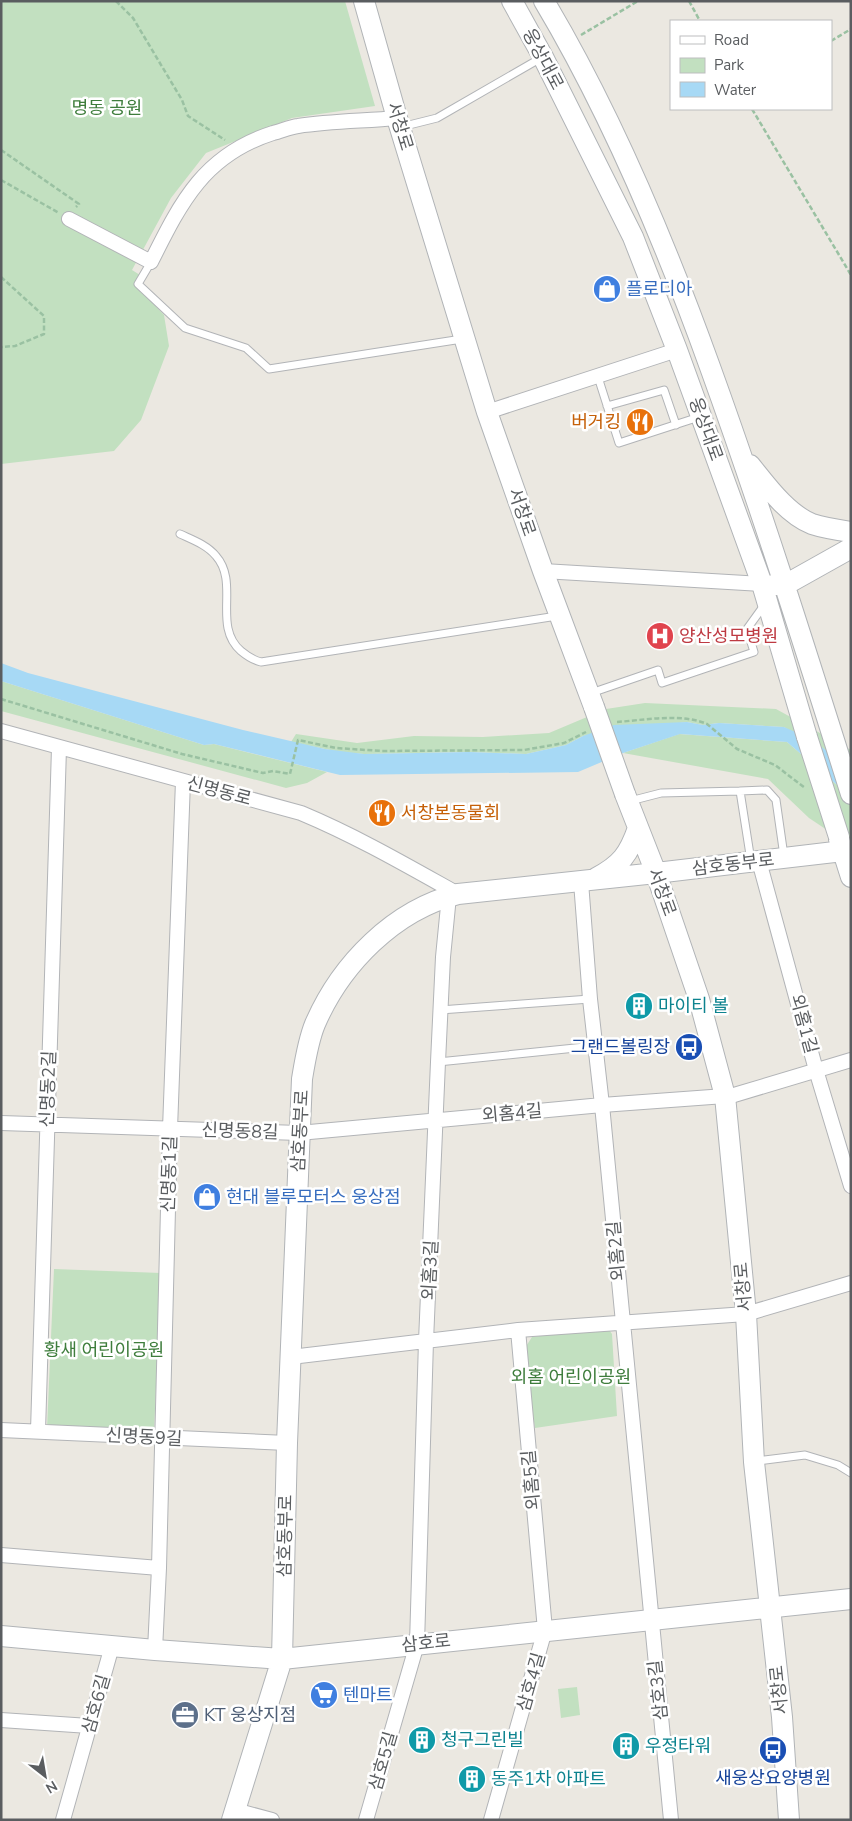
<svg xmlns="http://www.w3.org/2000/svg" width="852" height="1821" viewBox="0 0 852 1821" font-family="'Nunito Sans','Noto Sans KR',sans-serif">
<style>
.green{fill:#c2e0c0}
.water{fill:#a7d9f5}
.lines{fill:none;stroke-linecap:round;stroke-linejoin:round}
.lane-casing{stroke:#b2b4b7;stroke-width:9}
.street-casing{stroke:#b2b4b7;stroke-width:16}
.secondary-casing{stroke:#b1b4b7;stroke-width:22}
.path{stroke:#9ac1a2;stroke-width:2.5;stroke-dasharray:5 2.5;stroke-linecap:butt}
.lane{stroke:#fff;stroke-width:7}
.street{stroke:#fff;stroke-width:14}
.secondary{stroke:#fff;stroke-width:20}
.secondary-bridge-casing{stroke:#b1b4b7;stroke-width:22;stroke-linecap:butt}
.secondary-bridge{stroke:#fff;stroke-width:20}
.labels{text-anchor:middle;stroke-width:5;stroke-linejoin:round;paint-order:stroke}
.street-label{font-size:18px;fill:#5a5d60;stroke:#fff}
.park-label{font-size:18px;fill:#3e7d3c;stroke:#fff}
.shop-label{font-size:18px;fill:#366cbe;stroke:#fff;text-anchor:start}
.food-label{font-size:18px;fill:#c56008;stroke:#fff;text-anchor:end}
.health-label{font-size:18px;fill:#be3a42;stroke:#fff;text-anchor:start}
.culture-label{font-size:18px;fill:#0d838f;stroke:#fff;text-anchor:start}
.transit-label{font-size:18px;fill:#164399;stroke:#fff;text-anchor:end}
.service-label{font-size:18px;fill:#4e5e75;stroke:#fff;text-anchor:start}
</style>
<rect width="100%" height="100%" fill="#ebe8e1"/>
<path class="green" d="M 1,1 L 345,1 L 375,106 L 292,118 L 206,153 L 171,198 L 132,270 L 140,275 L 135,284 L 164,315 L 169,346 L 141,420 L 114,451 L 1,464 Z
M 1,681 L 204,745 L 214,744 L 327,772 L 307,783 L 286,788 L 1,711 Z
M 645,703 L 776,709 L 851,750 L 851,769 L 784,727 L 719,723 L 703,725 L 687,722 L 583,736 L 566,745 L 526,754 L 469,752 L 364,754 L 340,752 L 291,742 L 296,734 L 357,743 L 414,736 L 483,737 L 549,733 L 606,709 Z
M 679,734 L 787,742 L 851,797 L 851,846 L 809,818 L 768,779 L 623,753 Z
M 54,1269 L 161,1273 L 154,1432 L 47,1428 Z
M 607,1327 L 612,1334 L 617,1416 L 535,1428 L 523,1351 L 532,1337 Z
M 577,1687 L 580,1715 L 561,1718 L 558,1689 Z"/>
<path class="water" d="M 1,663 L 28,673 L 243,730 L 325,749 L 364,754 L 469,752 L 526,754 L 566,745 L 583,736 L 614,725 L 687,722 L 703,725 L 719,723 L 784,727 L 811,739 L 831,754 L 851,797 L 787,742 L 680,734 L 623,753 L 578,772 L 340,775 L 214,744 L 204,745 L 1,681 Z"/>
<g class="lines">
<defs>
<path id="lane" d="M 401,127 L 437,118 L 541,58
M 151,262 L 138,284 L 185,328 L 246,348 L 269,369 L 462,339
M 598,377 L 619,443 L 699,417
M 607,406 L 664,390 L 676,425
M 180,534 C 193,540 207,545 216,556 C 240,583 212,626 241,651 C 247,656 253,660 261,662 L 557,616
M 591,693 L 658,670 L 662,683 L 754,652 L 747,629 L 765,604
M 740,791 L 767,790 L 776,800 L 784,856
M 630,801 L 661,793 L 740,791 L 751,861
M 440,1010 L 590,999
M 438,1062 L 595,1046
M 757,1461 L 805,1455 L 838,1465 L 851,1473"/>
<path id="street" d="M 69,219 L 151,262 C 181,202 204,155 273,133 C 281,131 290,127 298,126 C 331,121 365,121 397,118
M 487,412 L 677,350
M 543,571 L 762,584
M 1,731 L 301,813 C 356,836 406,865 458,894
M 759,861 L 816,1070 L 851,1186
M 581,882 L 590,999 L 602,1105 L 671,1820
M 1,1123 L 299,1133 L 602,1105 L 725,1096 L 734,1095 L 851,1060
M 291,1357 L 518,1330 L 746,1314 L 851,1283
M 1,1430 L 287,1443
M 38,1431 L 59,748
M 1,1555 L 159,1568
M 155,1650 L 159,1568 L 170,1129 L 183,781
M 1,1720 L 89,1726
M 235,1810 L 272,1820
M 63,1820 L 112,1646
M 366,1820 L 417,1644 L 426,1341 L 438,1062 L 443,957 L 449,896
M 491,1820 L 545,1630 L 518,1330"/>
<path id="secondary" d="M 364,1 L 397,118 L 487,412 L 543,571 L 594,707
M 512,1 L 543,57 L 633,237 L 677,350 L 762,584 L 807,737
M 544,1 C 612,115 665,242 710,367 C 761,508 806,651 851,794
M 750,465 C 767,486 787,514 812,524 C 824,528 838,530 851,532
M 773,585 L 785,585 L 851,548
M 625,794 L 656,873 L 699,999 L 725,1096 L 746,1314 L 754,1462 L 782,1717 L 789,1820
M 839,839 L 851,877
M 596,878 C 621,865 629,854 638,828
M 1,1636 L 155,1650 L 282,1659 L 851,1599
M 232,1820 L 282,1659 L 287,1443 L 302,1079 C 305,1061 308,1041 315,1024 C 341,964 394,910 458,894 L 656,873 L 843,851"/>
</defs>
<use href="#lane" class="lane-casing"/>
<use href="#street" class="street-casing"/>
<use href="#secondary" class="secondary-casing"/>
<path class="path" d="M 116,1 L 133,18 L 182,100 L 188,116 L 225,140
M 689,1 L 700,21
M 581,35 L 638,1
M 831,41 L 851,29
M 752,109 L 851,275
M 1,150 L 79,204 L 76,207
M 1,180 L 59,213
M 1,277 L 44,316 L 44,334 L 15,346 L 1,347
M 1,699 L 182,754 L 263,773 L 273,771 L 290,774 L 298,740 L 336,748 L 382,751 L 524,750 L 564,743 L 586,732
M 617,722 C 644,720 682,713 707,724 L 737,749 L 775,765 L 805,788"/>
<use href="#lane" class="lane"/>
<use href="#street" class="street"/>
<use href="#secondary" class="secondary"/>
<defs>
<path id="secondary-bridge" d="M 594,707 L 625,794
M 807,737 L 839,837"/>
</defs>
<use href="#secondary-bridge" class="secondary-bridge-casing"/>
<use href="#secondary-bridge" class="secondary-bridge"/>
</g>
<defs>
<symbol id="shop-disc" viewBox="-11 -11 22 22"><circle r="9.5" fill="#3f7fe0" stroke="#fff"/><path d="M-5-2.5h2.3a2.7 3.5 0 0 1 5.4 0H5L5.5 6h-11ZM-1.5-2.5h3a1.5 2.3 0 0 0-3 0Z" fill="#fff"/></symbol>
<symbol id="restaurant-disc" viewBox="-11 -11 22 22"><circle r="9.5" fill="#e8710a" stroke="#fff"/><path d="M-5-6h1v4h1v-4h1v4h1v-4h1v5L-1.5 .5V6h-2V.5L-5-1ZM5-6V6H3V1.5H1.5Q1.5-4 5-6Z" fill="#fff"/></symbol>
<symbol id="hospital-disc" viewBox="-11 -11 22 22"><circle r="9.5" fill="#e0444e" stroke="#fff"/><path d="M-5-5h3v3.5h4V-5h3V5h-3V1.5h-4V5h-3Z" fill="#fff"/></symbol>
<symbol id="building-disc" viewBox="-11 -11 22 22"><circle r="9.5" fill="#0f9aa8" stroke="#fff"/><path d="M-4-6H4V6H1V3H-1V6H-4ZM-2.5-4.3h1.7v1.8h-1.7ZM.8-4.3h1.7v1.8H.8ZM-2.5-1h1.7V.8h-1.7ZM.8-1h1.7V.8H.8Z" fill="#fff"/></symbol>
<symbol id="bus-disc" viewBox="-11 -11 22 22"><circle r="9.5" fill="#1a4fb4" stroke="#fff"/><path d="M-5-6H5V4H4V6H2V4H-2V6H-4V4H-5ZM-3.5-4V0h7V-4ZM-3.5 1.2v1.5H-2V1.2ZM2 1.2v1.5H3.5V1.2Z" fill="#fff"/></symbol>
<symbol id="supermarket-disc" viewBox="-11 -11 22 22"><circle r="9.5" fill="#3f7fe0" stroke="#fff"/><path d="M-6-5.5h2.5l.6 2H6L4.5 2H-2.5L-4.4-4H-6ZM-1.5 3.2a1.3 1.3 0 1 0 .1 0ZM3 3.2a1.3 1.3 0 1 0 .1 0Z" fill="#fff"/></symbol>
<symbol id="office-disc" viewBox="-11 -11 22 22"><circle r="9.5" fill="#5c6f8a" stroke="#fff"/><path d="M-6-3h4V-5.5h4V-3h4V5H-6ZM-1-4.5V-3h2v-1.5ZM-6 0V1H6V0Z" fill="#fff"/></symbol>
</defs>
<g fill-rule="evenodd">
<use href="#shop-disc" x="591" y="273" width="32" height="32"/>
<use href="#restaurant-disc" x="624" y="406" width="32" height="32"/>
<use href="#hospital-disc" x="644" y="620" width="32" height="32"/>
<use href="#restaurant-disc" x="366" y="797" width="32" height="32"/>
<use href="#building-disc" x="623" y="990" width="32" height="32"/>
<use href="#bus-disc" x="673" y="1031" width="32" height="32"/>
<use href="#shop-disc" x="191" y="1181" width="32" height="32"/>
<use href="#supermarket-disc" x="308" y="1679" width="32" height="32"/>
<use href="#office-disc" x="169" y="1699" width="32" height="32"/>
<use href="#building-disc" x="406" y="1724" width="32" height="32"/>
<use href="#building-disc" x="610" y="1730" width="32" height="32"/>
<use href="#bus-disc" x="757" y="1734" width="32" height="32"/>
<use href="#building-disc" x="456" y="1763" width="32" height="32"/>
</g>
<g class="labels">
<g class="street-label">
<text transform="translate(543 59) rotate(62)" y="6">웅상대로</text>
<text transform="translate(400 126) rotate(73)" y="6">서창로</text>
<text transform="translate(706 429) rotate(70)" y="6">웅상대로</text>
<text transform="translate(522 512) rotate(71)" y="6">서창로</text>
<text transform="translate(219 791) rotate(15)" y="6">신명동로</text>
<text transform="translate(733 864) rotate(-7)" y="6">삼호동부로</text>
<text transform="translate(662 892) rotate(70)" y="6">서창로</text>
<text transform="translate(804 1024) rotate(75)" y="6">외홈1길</text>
<text transform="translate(48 1089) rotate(-88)" y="6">신명동2길</text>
<text transform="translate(512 1113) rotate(-5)" y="6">외홈4길</text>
<text transform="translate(240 1131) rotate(2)" y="6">신명동8길</text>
<text transform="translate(300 1131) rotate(-87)" y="6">삼호동부로</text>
<text transform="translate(169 1174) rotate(-88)" y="6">신명동1길</text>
<text transform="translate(616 1251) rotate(-95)" y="6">외홈2길</text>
<text transform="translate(430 1270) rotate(-87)" y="6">외홈3길</text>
<text transform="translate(743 1287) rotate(-95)" y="6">서창로</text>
<text transform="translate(144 1437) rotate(3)" y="6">신명동9길</text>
<text transform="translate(531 1480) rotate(-95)" y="6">외홈5길</text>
<text transform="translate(285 1536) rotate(-89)" y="6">삼호동부로</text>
<text transform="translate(426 1643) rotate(-6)" y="6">삼호로</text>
<text transform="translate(531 1682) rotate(-74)" y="6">삼호4길</text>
<text transform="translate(658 1690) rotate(-96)" y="6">삼호3길</text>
<text transform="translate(779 1690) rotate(-96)" y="6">서창로</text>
<text transform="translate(96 1704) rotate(-74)" y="6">삼호6길</text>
<text transform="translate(383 1761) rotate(-74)" y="6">삼호5길</text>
</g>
<g class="park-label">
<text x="107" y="114">명동 공원</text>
<text x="104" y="1356">황새 어린이공원</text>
<text x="571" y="1383">외홈 어린이공원</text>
</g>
<g class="shop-label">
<text x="626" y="295">플로디아</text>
<text x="226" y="1203">현대 블루모터스 웅상점</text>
<text x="343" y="1701">텐마트</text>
</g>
<g class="food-label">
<text x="621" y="428">버거킹</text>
<text x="401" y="819" text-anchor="start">서창본동물회</text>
</g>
<g class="health-label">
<text x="679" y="642">양산성모병원</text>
</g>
<g class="culture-label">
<text x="658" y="1012">마이티 볼</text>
<text x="441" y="1746">청구그린빌</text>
<text x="645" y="1752">우정타워</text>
<text x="491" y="1785">동주1차 아파트</text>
</g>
<g class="transit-label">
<text x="670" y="1053">그랜드볼링장</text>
<text x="773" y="1784" text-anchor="middle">새웅상요양병원</text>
</g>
<g class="service-label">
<text x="204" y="1721">KT 웅상지점</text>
</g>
</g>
<rect width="852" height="1821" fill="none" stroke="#5a5d60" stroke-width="5"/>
<rect x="670" y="20" width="162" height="90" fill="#ffffff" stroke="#bdbebf"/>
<rect x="680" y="36" width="25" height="8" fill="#ffffff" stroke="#bdbebf"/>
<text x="714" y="45" font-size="15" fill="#5a5d60">Road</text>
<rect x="680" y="58" width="25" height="15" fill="#c2e0c0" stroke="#bdbebf"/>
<text x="714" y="70" font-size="15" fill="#5a5d60">Park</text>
<rect x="680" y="82" width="25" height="15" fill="#a7d9f5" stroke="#bdbebf"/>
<text x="714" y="95" font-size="15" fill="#5a5d60">Water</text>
<g transform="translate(45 1776) rotate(149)" stroke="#ffffff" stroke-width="4" paint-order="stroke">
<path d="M0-4L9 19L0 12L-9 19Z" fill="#5a5d60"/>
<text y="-8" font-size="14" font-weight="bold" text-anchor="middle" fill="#5a5d60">N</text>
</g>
</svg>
